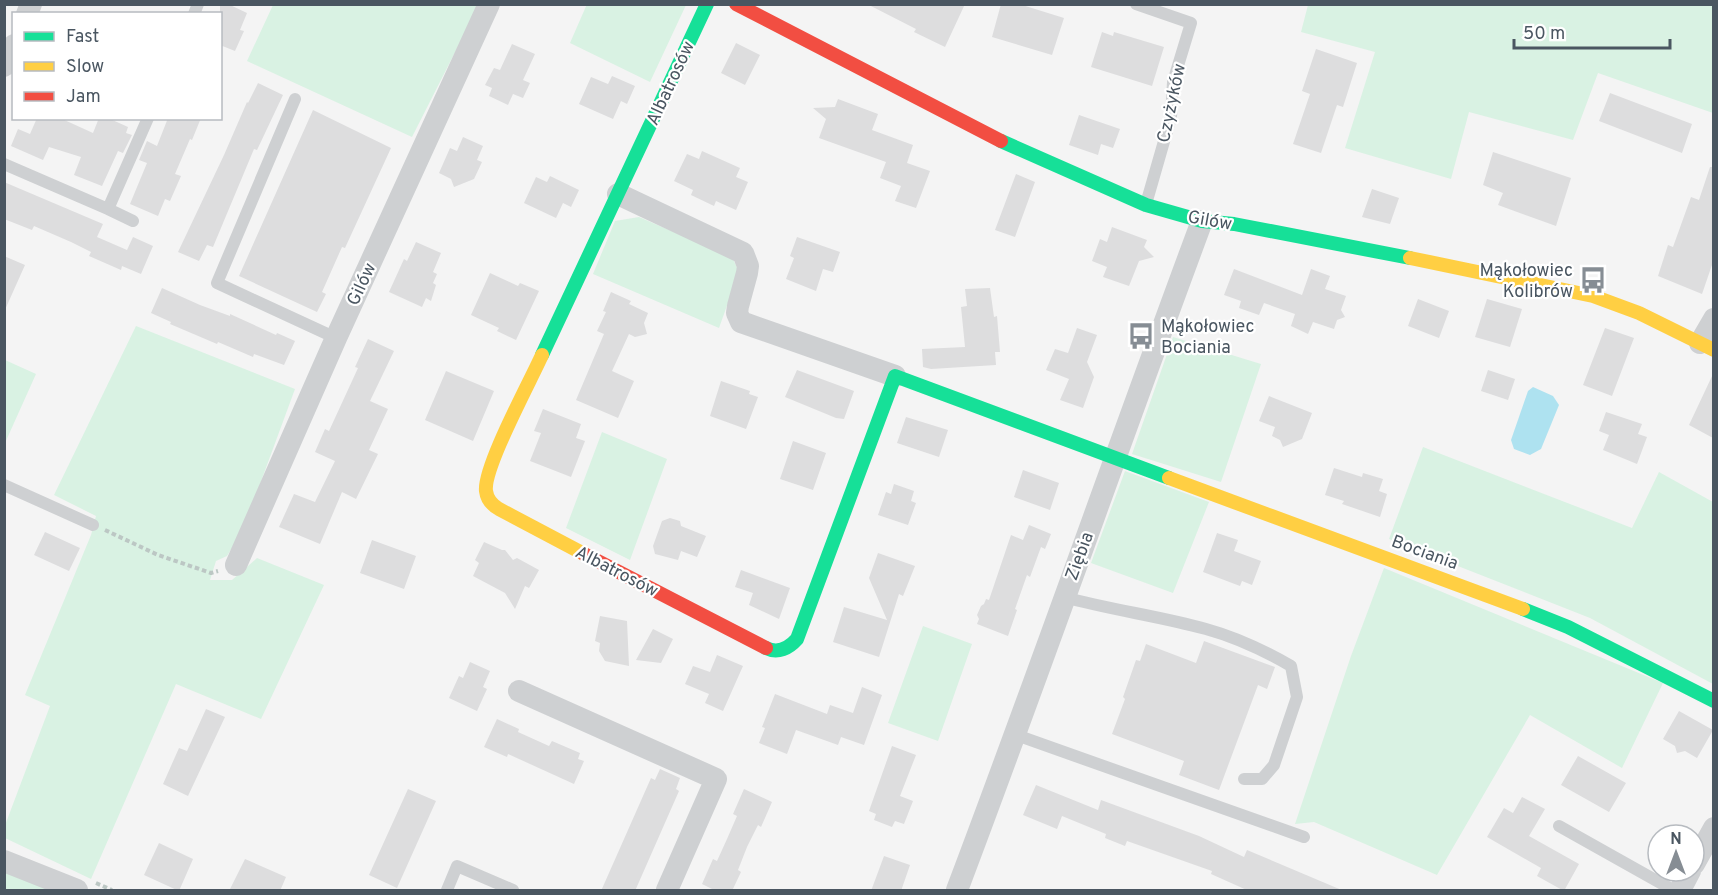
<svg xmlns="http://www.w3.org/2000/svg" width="1718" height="895" viewBox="0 0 1718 895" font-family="Overpass,sans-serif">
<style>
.green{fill:#d9f2e3}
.water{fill:#aee2f0}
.building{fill:#ddddde}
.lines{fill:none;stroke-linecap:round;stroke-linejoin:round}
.path{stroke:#bcc7c4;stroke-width:4;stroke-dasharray:4.5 3;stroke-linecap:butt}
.lane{stroke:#ced0d2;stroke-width:12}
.street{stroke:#ced0d2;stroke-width:22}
.fast{stroke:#16e098;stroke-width:14}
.slow{stroke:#ffcf43;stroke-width:14}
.jam{stroke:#f24e42;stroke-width:14}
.labels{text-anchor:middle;stroke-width:4.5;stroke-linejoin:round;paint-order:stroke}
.street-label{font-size:18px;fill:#4a5661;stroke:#fff}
.poi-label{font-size:18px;fill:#4a5661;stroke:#fff;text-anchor:end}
</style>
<rect width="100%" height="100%" fill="#f4f4f4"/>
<path class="green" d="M 587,4 L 686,5 L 650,82 L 570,43 Z
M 273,5 L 479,5 L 412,137 L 247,61 Z
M 1308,5 L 1713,5 L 1713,113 L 1598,73 L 1573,140 L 1469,112 L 1451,179 L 1345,148 L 1375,52 L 1301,32 Z
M 639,217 L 732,257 L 739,272 L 719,328 L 593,274 L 615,221 Z
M 136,326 L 295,389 L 243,530 L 227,556 L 216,561 L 210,580 L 232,580 L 257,558 L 324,585 L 261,719 L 176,684 L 91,879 L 5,838 L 4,828 L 50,706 L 25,695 L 91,535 L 96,516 L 54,495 Z
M 1173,337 L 1261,364 L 1221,482 L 1132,454 Z
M 5,360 L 36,374 L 5,443 Z
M 602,432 L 667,459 L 630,560 L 566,528 Z
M 1423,447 L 1632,528 L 1659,472 L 1713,502 L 1713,684 L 1590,618 L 1389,539 Z
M 1125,471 L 1209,502 L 1173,593 L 1091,563 Z
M 1384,568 L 1663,683 L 1622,768 L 1530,715 L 1437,875 L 1314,822 L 1295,824 L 1351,656 Z
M 923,626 L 972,644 L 938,741 L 888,723 Z
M 5,871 L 53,890 L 5,890 Z"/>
<path class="water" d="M 1533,387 L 1553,396 L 1559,405 L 1541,449 L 1530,455 L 1514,449 L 1511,440 L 1528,391 Z"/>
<path class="building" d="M 220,4 L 228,4 L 247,13 L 240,30 L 244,31 L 235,51 L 220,45 Z
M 867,4 L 965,4 L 945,47 L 914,32 L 916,29 Z
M 1001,4 L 1019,4 L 1064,18 L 1052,55 L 992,37 Z
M 1102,32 L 1113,36 L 1114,32 L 1164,47 L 1152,86 L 1091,67 Z
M 736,43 L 760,55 L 745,85 L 721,73 Z
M 512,44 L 535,54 L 523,80 L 530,83 L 523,98 L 513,94 L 508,105 L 489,96 L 492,88 L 485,85 L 494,68 L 500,70 Z
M 1316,49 L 1357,63 L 1343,107 L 1337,105 L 1321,153 L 1293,144 L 1310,94 L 1302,91 Z
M 612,76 L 635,86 L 627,104 L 621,101 L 613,119 L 579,104 L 591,77 L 608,84 Z
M 258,83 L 283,95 L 257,150 L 254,149 L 213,247 L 207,245 L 199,261 L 178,252 L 224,155 L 247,102 L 248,103 Z
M 1610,93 L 1692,124 L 1682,153 L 1599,121 Z
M 838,99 L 878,114 L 872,130 L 913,145 L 907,163 L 930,171 L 916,208 L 895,201 L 901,186 L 880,178 L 886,162 L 819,138 L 826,119 L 813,108 L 835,107 Z
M 313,110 L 391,148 L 345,248 L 342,247 L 322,292 L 326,294 L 317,312 L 239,276 Z
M 1079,115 L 1120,129 L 1113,148 L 1101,144 L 1098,155 L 1069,145 Z
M 37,118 L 60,118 L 93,133 L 99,118 L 108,118 L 128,127 L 126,133 L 132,135 L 123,153 L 118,151 L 102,186 L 74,175 L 81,157 L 49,147 L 43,160 L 11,146 L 18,129 L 30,134 Z
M 168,118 L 201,118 L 192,140 L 190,139 L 175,174 L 181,176 L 170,201 L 165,199 L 158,216 L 130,204 L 147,163 L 139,160 L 147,141 L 157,146 Z
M 463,137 L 483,146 L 477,160 L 482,162 L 474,179 L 454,187 L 451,179 L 439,173 L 450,148 L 457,151 Z
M 702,151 L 740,168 L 736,177 L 748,182 L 736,210 L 716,201 L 714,206 L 691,195 L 693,190 L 674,181 L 687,154 L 699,159 Z
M 1493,152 L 1571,178 L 1556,226 L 1498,205 L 1503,193 L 1483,185 Z
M 1710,167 L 1713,167 L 1713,262 L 1702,294 L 1658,276 L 1668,245 L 1673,247 L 1691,197 L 1699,200 Z
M 1016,174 L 1035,182 L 1015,237 L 995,230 Z
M 550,176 L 579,190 L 571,207 L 563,203 L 556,218 L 524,203 L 536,177 L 547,182 Z
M 4,182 L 103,224 L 97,237 L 127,250 L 133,237 L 153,246 L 141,274 L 122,266 L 121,270 L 89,256 L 91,252 L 71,242 L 34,226 L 32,230 L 4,219 Z
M 1372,189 L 1399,198 L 1390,224 L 1362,217 Z
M 1112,227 L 1147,240 L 1144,247 L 1154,257 L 1139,261 L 1129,286 L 1103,277 L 1107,267 L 1092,261 L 1100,239 L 1107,242 Z
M 797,237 L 840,252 L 833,272 L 823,269 L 816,291 L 786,279 L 794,258 L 790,256 Z
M 416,242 L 441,253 L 433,272 L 437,274 L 433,283 L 436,285 L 431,301 L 426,298 L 422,307 L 389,292 L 404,259 L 407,261 Z
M 4,256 L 25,265 L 4,312 Z
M 1234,269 L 1302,295 L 1311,269 L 1330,276 L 1325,289 L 1346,296 L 1341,310 L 1345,317 L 1337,320 L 1334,329 L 1313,322 L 1308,334 L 1291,326 L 1295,314 L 1264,303 L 1259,315 L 1239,308 L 1241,301 L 1224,295 Z
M 490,273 L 518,286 L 520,283 L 539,291 L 516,340 L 497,331 L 499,328 L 471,315 Z
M 162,288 L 200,305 L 230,316 L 230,314 L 276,335 L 277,333 L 295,341 L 284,365 L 254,354 L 253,357 L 218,342 L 217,344 L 170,324 L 171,322 L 151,313 Z
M 990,288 L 994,317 L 997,316 L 1000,352 L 995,352 L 996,365 L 931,369 L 923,367 L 922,349 L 965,347 L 961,307 L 967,306 L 965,289 Z
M 611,292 L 631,301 L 629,304 L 648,313 L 644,323 L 647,334 L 635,337 L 629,334 L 612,371 L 634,381 L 618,418 L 576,400 L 604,334 L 597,331 L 606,312 L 603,311 Z
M 1418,299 L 1449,311 L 1439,338 L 1408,326 Z
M 1487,299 L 1522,309 L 1510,347 L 1475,337 Z
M 1077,328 L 1097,335 L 1087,362 L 1094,377 L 1083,408 L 1060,400 L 1069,379 L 1046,370 L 1055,349 L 1068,353 Z
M 1605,328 L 1634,338 L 1612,396 L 1583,385 Z
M 368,339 L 394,351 L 370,401 L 388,409 L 369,450 L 378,454 L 356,499 L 342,492 L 320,544 L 279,527 L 294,494 L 315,502 L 335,461 L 315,452 L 325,429 L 329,431 L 358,368 L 355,367 Z
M 797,370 L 854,391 L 844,419 L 836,418 L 785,397 Z
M 1488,370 L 1515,379 L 1508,400 L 1481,391 Z
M 446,371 L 494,391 L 473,441 L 425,420 Z
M 1713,374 L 1713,438 L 1689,425 Z
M 721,381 L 750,391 L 749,394 L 758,397 L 746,429 L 710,416 Z
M 1269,396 L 1312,413 L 1302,439 L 1283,447 L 1280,440 L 1272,436 L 1275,427 L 1259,421 Z
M 543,409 L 581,424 L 576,438 L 585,441 L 571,477 L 530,461 L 541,433 L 534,431 Z
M 1606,412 L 1642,424 L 1638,434 L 1647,437 L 1637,464 L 1603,450 L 1609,435 L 1599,431 Z
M 906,417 L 948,430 L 939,457 L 897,443 Z
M 793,441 L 826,453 L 813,490 L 780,479 Z
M 1334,468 L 1362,477 L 1363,473 L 1383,479 L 1379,491 L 1387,494 L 1380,517 L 1342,504 L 1344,501 L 1325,495 Z
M 1023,470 L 1059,483 L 1050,510 L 1014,497 Z
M 894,484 L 914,491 L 911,501 L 916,503 L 908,525 L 878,515 L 886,492 L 891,494 Z
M 670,518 L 680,521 L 681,526 L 706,536 L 697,557 L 681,551 L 678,560 L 655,554 L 653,546 L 662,521 Z
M 1029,525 L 1051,534 L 1045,549 L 1041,547 L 1030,577 L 1027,575 L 1015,609 L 1017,610 L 1008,636 L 977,624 L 979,619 L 977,615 L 981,606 L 984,604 L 986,599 L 989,600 L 1011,535 L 1023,540 Z
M 45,532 L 80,548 L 69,571 L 34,555 Z
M 1217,533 L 1238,540 L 1234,551 L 1261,561 L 1252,585 L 1242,581 L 1240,586 L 1203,572 Z
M 372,540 L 416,556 L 404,589 L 360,573 Z
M 484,542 L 502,550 L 505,550 L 513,560 L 517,558 L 539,570 L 529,588 L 525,586 L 515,609 L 505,593 L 473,576 L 479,563 L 475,560 Z
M 878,553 L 915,566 L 903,596 L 899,594 L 879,657 L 833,642 L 844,607 L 887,620 L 869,578 Z
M 741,570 L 790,588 L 779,619 L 749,605 L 753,593 L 735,587 Z
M 600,616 L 627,621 L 629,666 L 605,661 L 599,651 L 600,643 L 595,641 Z
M 653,629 L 673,639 L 661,663 L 636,660 Z
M 1204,641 L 1275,667 L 1267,689 L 1258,685 L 1219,790 L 1179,775 L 1184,761 L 1112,734 L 1125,699 L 1123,697 L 1136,660 L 1140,661 L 1146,644 L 1196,663 Z
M 717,655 L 743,666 L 723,711 L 705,703 L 709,694 L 685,684 L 693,666 L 710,672 Z
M 470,662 L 490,671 L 483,687 L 487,689 L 477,711 L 449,698 L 459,676 L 463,678 Z
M 862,687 L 882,695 L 864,745 L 841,737 L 838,745 L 796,730 L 787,754 L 759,743 L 765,728 L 762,727 L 775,694 L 827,714 L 830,705 L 853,713 Z
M 206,709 L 225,717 L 188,796 L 163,784 L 179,748 L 187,751 Z
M 1679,711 L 1713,730 L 1697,758 L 1685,751 L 1677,753 L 1675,746 L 1663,739 Z
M 497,719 L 519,729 L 518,732 L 549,746 L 552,741 L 580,753 L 578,759 L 584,761 L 574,784 L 508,754 L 507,757 L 484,747 Z
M 892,746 L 916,755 L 900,796 L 913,801 L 904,824 L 895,821 L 892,827 L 874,820 L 876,814 L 869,811 Z
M 1578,756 L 1626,783 L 1609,812 L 1561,785 Z
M 660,769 L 680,778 L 676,789 L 679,791 L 635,891 L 601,891 L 651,778 L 655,780 Z
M 1036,785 L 1098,810 L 1101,800 L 1199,836 L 1244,857 L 1247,850 L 1344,891 L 1249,891 L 1211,874 L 1212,871 L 1127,841 L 1125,846 L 1105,838 L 1106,834 L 1062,816 L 1057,829 L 1023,815 Z
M 408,789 L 436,801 L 397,888 L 369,875 Z
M 744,789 L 772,802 L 761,827 L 758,825 L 747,847 L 738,870 L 741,872 L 732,891 L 716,891 L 702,884 L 713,859 L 717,861 L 727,839 L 737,816 L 733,814 Z
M 1522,797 L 1545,809 L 1529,836 L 1579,864 L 1564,891 L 1537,876 L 1541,868 L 1487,837 L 1504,808 L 1513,813 Z
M 159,843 L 193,859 L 179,891 L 144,875 Z
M 884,856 L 910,865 L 901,891 L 871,891 Z
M 245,859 L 286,877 L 280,891 L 229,891 Z"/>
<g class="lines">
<path class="path" d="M 105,530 L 158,555 L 211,573 L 218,571
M 96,883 L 112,890"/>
<path class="lane" d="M 1136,4 L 1191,23 L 1173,82 L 1171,117 L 1146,204
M 194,14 L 198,4
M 295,99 L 217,283 L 336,338
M 4,164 L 108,209 L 148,118
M 108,209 L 133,221
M 4,485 L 93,525
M 1064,597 C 1111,610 1159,616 1206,629 C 1235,637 1265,651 1291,666 L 1297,697 L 1274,765 L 1262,779 L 1244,779
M 1016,735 L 1304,837
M 1559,826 L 1673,890
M 447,890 L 457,866 L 513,890"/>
<path class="street" d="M 27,14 L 31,4
M 4,66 L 14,45
M 618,194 L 743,253 L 748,266 L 747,273 L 738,306 L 737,313 L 741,322 L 895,376
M 1700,343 L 1714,319
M 236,565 L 336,338 L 489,4
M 519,691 L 716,779 L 667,890
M 4,861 L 77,890
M 1694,864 L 1714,828
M 957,890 C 1041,668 1119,444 1202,221
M 1680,890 L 1690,871"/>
<path class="fast" d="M 1001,141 L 1146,205 L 1202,221 L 1234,224 L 1410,258
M 542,355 L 707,4
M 1523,609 L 1568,627 L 1714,701
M 766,648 C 778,654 789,648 797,639 L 895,376 L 1169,478"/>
<path class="slow" d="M 1410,258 L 1593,296 L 1639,313 L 1714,350
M 542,355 C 531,380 483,468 486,491 C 487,499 492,505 499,509 L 584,554
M 1169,478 L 1523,609"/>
<path class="jam" d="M 736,4 L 1001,141
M 584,554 L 766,648"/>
</g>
<defs>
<symbol id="bus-bare" viewBox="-9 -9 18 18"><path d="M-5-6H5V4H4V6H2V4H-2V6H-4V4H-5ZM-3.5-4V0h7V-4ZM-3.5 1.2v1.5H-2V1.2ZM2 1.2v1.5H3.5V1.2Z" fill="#868d94" stroke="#fff" stroke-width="2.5" paint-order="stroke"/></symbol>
</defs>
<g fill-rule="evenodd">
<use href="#bus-bare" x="1574" y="261" width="38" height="38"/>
<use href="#bus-bare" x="1122" y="317" width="38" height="38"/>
</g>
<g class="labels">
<g class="street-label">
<text transform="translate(670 83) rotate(-65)" y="6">Albatrosów</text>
<text transform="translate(1171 103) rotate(-78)" y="6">Czyżyków</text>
<text transform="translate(1210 220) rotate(10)" y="6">Gilów</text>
<text transform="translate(361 284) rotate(-65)" y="6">Gilów</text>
<text transform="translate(1425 552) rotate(20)" y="6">Bociania</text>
<text transform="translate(1079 556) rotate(-70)" y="6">Ziębia</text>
<text transform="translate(617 571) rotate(27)" y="6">Albatrosów</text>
</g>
<g class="poi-label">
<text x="1573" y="276">Mąkołowiec<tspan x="1573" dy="21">Kolibrów</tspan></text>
<text x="1161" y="332" text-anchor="start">Mąkołowiec<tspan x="1161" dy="21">Bociania</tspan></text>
</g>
</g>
<rect width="1718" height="895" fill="none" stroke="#4a5661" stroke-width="12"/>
<rect x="12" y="12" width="210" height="108" fill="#ffffff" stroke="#b7bbc0" stroke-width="1.5"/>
<rect x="24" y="32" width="30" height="9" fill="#16e098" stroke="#b7bbc0" stroke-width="1.5"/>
<text x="66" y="42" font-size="18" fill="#4a5661">Fast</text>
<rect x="24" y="62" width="30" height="9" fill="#ffcf43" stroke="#b7bbc0" stroke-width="1.5"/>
<text x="66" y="72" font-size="18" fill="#4a5661">Slow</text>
<rect x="24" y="92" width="30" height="9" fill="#f24e42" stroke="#b7bbc0" stroke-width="1.5"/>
<text x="66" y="102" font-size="18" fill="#4a5661">Jam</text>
<g transform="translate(1676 853)"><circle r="28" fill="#ffffff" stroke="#b7bbc0" stroke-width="1.5"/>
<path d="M0-4.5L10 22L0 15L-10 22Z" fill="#868d94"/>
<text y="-9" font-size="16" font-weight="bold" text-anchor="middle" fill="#4a5661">N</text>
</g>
<path d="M1514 39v9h156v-9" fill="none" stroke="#4a5661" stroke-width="3"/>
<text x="1523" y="39" font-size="18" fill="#4a5661" stroke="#ffffff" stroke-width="4.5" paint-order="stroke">50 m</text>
</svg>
